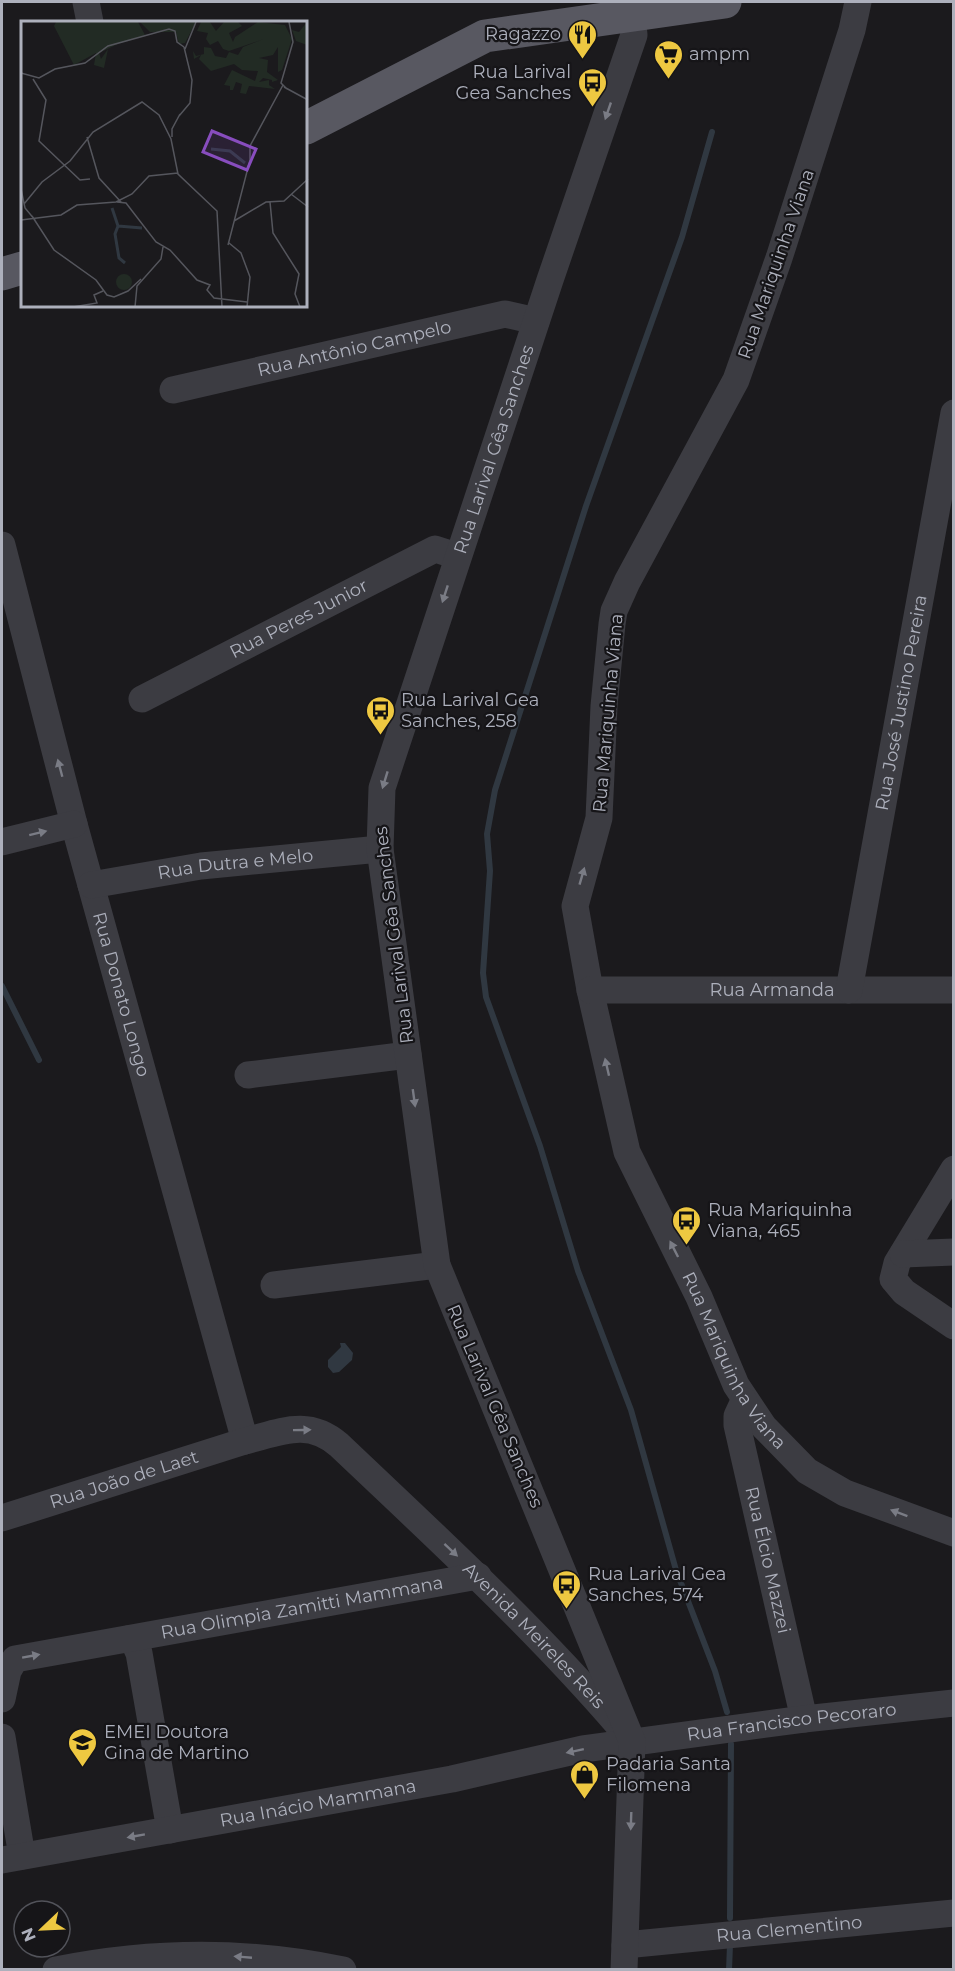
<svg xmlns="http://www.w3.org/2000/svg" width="955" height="1971" viewBox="0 0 955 1971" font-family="Montserrat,sans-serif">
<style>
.water{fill:#303841}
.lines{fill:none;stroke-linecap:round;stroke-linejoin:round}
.stream{stroke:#303841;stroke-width:6}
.minor{stroke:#3c3c42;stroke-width:27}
.major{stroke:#585861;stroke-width:33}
.oneway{fill:#7a7c85}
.labels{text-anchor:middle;stroke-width:4.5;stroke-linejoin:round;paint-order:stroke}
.poi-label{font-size:18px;fill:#adb0bc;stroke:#161518;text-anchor:start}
.street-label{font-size:18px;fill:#adb0bc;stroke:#161518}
.inset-river{fill:none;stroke:#303841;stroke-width:3}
.inset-road{fill:none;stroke:#55565d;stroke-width:1.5}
.view{fill:#884dbe;fill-opacity:0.15;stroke:#884dbe;stroke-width:3}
.inset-edge{fill:none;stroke:#adb0bc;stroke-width:3}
</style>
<rect width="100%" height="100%" fill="#1b1a1d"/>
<path class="water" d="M 340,1343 L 345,1343 L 353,1353 L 352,1360 L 339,1372 L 333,1373 L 328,1367 L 328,1360 L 341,1347 Z"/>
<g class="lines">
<path class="stream" d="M 712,132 L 682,237 L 586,506 L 495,790 L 487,834 L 490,871 L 483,973 L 486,997 L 540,1146 L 578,1271 L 631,1410 L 676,1570 L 715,1671 L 727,1712
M 2,986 L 39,1060
M 730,1918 L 731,1744
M 729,1970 L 730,1945"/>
<g class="minor">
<path d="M 86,2 L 90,22"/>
<path id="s1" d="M 858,2 L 852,30 L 779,258 L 736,380 L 627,582 L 614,611 L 612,624 L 604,706 L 599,818 L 575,906 L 590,990 L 627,1152 L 699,1297 L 736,1385 L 764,1427 L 807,1471 L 845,1493 L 954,1533"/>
<path id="s2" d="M 173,390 L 505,314 L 536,321"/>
<path id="s3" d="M 2,545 L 74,824 L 245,1441"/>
<path id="s4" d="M 142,699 L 435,549 L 457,556"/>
<path d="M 2,842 L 74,824"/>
<path id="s5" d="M 91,885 L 201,866 L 380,849"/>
<path id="s6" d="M 590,990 L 954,990"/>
<path id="s7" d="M 849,990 L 954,413"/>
<path d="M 248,1075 L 408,1055"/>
<path d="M 954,1169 L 897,1263 L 893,1279 L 904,1292 L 954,1326"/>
<path d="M 903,1254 L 954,1252"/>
<path d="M 274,1285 L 437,1265"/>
<path id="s8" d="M 744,1401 L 737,1416 L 737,1425 L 804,1719"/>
<path id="s9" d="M 2,1518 L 245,1441 C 281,1432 308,1418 339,1445 C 435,1536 533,1626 620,1727"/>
<path d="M 127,1639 L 133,1640 L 139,1653 L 170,1830"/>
<path id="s10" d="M 2,1699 L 8,1671 L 15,1659 L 478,1576"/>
<path d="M 2,1737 L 22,1856"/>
<path id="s11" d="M 2,1860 L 452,1779 L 583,1749 L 804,1719 L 954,1703"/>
<path id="s12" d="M 625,1945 L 954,1913"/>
<path d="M 56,1970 C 151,1951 248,1950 343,1970"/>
<path id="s13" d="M 624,1970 L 632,1741 L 437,1265 L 380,849 L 382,788 L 550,280 L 634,35 L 632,16"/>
</g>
<path class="major" d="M 306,128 L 485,36 L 725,2
M 2,274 L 22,268"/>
</g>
<defs><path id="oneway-solid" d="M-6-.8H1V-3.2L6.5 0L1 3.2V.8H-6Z" transform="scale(1.5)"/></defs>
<g class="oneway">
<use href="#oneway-solid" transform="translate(608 111) rotate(109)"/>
<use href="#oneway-solid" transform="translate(445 594) rotate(108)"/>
<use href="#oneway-solid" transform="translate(60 768) rotate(-105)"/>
<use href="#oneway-solid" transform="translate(385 780) rotate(107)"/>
<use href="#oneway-solid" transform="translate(38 833) rotate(-14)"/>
<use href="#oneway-solid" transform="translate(582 876) rotate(-74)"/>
<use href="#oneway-solid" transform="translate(607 1067) rotate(-103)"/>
<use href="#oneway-solid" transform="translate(414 1098) rotate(82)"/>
<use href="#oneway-solid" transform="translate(674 1249) rotate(-117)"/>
<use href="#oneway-solid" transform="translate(302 1430) rotate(-1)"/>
<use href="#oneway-solid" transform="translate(899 1513) rotate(-159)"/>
<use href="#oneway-solid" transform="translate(451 1550) rotate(43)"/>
<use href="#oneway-solid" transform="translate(31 1656) rotate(-10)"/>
<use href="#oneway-solid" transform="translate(575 1751) rotate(168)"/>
<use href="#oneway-solid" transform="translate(631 1821) rotate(92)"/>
<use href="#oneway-solid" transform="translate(136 1836) rotate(170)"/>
<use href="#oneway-solid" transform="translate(243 1957) rotate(-175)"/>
</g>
<defs>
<symbol id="restaurant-pin" viewBox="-11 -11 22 30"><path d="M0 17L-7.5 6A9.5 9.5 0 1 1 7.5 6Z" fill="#eec841" stroke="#161518"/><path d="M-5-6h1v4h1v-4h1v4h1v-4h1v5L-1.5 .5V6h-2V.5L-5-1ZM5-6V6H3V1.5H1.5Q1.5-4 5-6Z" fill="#111"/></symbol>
<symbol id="supermarket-pin" viewBox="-11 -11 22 30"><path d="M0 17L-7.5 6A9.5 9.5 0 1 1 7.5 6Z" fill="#eec841" stroke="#161518"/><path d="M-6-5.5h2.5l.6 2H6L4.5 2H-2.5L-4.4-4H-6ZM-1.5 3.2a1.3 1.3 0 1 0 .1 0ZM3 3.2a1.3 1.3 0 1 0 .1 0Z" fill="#111"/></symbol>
<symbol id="bus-pin" viewBox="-11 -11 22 30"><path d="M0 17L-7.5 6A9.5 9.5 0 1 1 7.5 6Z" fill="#eec841" stroke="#161518"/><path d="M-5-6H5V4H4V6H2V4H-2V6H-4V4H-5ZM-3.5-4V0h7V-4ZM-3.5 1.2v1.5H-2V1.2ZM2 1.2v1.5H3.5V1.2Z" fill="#111"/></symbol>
<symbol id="school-pin" viewBox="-11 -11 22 30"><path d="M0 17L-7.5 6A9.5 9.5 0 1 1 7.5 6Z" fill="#eec841" stroke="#161518"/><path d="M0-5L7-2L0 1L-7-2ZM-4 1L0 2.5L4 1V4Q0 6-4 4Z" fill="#111"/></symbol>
<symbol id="shop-pin" viewBox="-11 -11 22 30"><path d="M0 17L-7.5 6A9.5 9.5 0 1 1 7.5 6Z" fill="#eec841" stroke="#161518"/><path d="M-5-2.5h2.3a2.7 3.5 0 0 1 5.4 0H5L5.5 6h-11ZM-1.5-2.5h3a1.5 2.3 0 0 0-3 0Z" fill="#111"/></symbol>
</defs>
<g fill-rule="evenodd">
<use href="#restaurant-pin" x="566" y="18" width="33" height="45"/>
<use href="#supermarket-pin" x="652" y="38" width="33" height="45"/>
<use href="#bus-pin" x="576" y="66" width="33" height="45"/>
<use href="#bus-pin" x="364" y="694" width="33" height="45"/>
<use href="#bus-pin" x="670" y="1204" width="33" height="45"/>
<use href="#bus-pin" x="550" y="1568" width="33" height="45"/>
<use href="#school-pin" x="66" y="1726" width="33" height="45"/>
<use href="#shop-pin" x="568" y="1758" width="33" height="45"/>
</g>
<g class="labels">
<g class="poi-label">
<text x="561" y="40" text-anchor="end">Ragazzo</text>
<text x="689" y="60">ampm</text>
<text x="571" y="78" text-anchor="end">Rua Larival<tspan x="571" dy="21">Gea Sanches</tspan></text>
<text x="401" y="706">Rua Larival Gea<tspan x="401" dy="21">Sanches, 258</tspan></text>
<text x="708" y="1216">Rua Mariquinha<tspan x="708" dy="21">Viana, 465</tspan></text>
<text x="588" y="1580">Rua Larival Gea<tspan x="588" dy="21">Sanches, 574</tspan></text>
<text x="104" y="1738">EMEI Doutora<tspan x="104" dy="21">Gina de Martino</tspan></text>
<text x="606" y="1770">Padaria Santa<tspan x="606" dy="21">Filomena</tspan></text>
</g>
<g class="street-label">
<text transform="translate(776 264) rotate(-71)" y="6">Rua Mariquinha Viana</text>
<text dy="6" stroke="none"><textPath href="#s2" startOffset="186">Rua Antônio Campelo</textPath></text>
<text dy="6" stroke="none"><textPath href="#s13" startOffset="1581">Rua Larival Gêa Sanches</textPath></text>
<text dy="6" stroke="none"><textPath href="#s4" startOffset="176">Rua Peres Junior</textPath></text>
<text dy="6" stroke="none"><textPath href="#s7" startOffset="292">Rua José Justino Pereira</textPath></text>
<text transform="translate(608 713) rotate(-85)" y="6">Rua Mariquinha Viana</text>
<text dy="6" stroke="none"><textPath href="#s5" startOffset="146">Rua Dutra e Melo</textPath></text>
<text transform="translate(394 935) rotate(-97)" y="6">Rua Larival Gêa Sanches</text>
<text dy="6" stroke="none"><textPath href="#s6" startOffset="182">Rua Armanda</textPath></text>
<text dy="6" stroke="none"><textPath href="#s3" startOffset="465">Rua Donato Longo</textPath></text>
<text dy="6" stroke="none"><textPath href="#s1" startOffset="1444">Rua Mariquinha Viana</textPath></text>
<text transform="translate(495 1406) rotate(67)" y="6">Rua Larival Gêa Sanches</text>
<text dy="6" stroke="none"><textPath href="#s9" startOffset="128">Rua João de Laet</textPath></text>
<text dy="6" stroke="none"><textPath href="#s8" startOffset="164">Rua Élcio Mazzei</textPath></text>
<text dy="6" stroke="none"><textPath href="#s10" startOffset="334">Rua Olimpia Zamitti Mammana</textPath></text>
<text dy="6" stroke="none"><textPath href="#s9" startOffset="627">Avenida Meireles Reis</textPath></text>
<text dy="6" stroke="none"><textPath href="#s11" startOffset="802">Rua Francisco Pecoraro</textPath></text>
<text dy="6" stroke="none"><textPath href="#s11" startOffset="321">Rua Inácio Mammana</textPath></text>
<text dy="6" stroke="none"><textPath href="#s12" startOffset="165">Rua Clementino</textPath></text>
</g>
</g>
<g transform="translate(21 21)">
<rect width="286" height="286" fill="#1b1a1d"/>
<path d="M 35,1 L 117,1 L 124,14 L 99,22 L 78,32 L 80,38 L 87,28 L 83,47 L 73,44 L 75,32 L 53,44 L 33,5 ZM 119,1 L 175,1 L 164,22 L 158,23 L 155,11 L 129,11 ZM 180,1 L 189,1 L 195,10 L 203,1 L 217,1 L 221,5 L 208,12 L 212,21 L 214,16 L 237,1 L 264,4 L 271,18 L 261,49 L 257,51 L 257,26 L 252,34 L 238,37 L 247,39 L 246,51 L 257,59 L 251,61 L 251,59 L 242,57 L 238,61 L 248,59 L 248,64 L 254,68 L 228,65 L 225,73 L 219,72 L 221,63 L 215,61 L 212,69 L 209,69 L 209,65 L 203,64 L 211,49 L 234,60 L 237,50 L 221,49 L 213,43 L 190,50 L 178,38 L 180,34 L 173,38 L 172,30 L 175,35 L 183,33 L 183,26 L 190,27 L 194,35 L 205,37 L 208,31 L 217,34 L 222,26 L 243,18 L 208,30 L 202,28 L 197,20 L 189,24 L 185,18 L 187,12 L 176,10 ZM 286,1 L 286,24 L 275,20 L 271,9 L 278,11 ZM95 261a8 8 0 1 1 16 0a8 8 0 1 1-16 0Z" fill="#222b24"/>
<path class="inset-river" d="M 190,128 L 209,130 L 224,142M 91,187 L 97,205 L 94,213 L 98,237 L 104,242M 97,205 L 121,207"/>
<path class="inset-road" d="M 164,28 L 175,1M 0,52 L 18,57 L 34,48 L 64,42 L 87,25 L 148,8 L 154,10 L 156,21 L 163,26M 12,58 L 25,79 L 18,120 L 59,159 L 69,158M 263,66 L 287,79M 266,68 L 260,62 L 272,21 L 268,1M 158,95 L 169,82 L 171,59 L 163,26M 66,116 L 78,157 L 100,181M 151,116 L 151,108 L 159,93M 0,168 L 4,187 L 14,199M 270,173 L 287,186M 96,181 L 105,182 L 135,221 L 149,229 L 176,259 L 189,264 L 186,269 L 193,277 L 226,281M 249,181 L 252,212 L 278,253 L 274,273 L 279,286M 3,183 L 21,161 L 49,140 L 72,111 L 121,81 L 138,94 L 150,118 L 157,153 L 196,190 L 201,286M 11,195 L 33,229 L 75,259 L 86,274 L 93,276 L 107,270 L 120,258M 0,199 L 40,194 L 56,184 L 95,181 L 111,173 L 128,155 L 157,152M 213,200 L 245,181 L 263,180 L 287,158M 208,222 L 220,232 L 229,256 L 226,286M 207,224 L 229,139 L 229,125 L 262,64M 52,286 L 76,282 L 73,274 L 82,270M 114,286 L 116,265 L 140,238 L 142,226"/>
<path class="view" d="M 191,110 L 235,128 L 226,149 L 182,131 Z"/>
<rect width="286" height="286" class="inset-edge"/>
</g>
<rect width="955" height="1971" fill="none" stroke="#adb0bc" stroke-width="6"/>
<g transform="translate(42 1929) rotate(247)"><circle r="28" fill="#161518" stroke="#52535a" stroke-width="1.5"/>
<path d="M0-4.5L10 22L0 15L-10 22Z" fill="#eec841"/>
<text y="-9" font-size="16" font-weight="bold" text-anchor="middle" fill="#adb0bc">N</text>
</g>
</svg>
